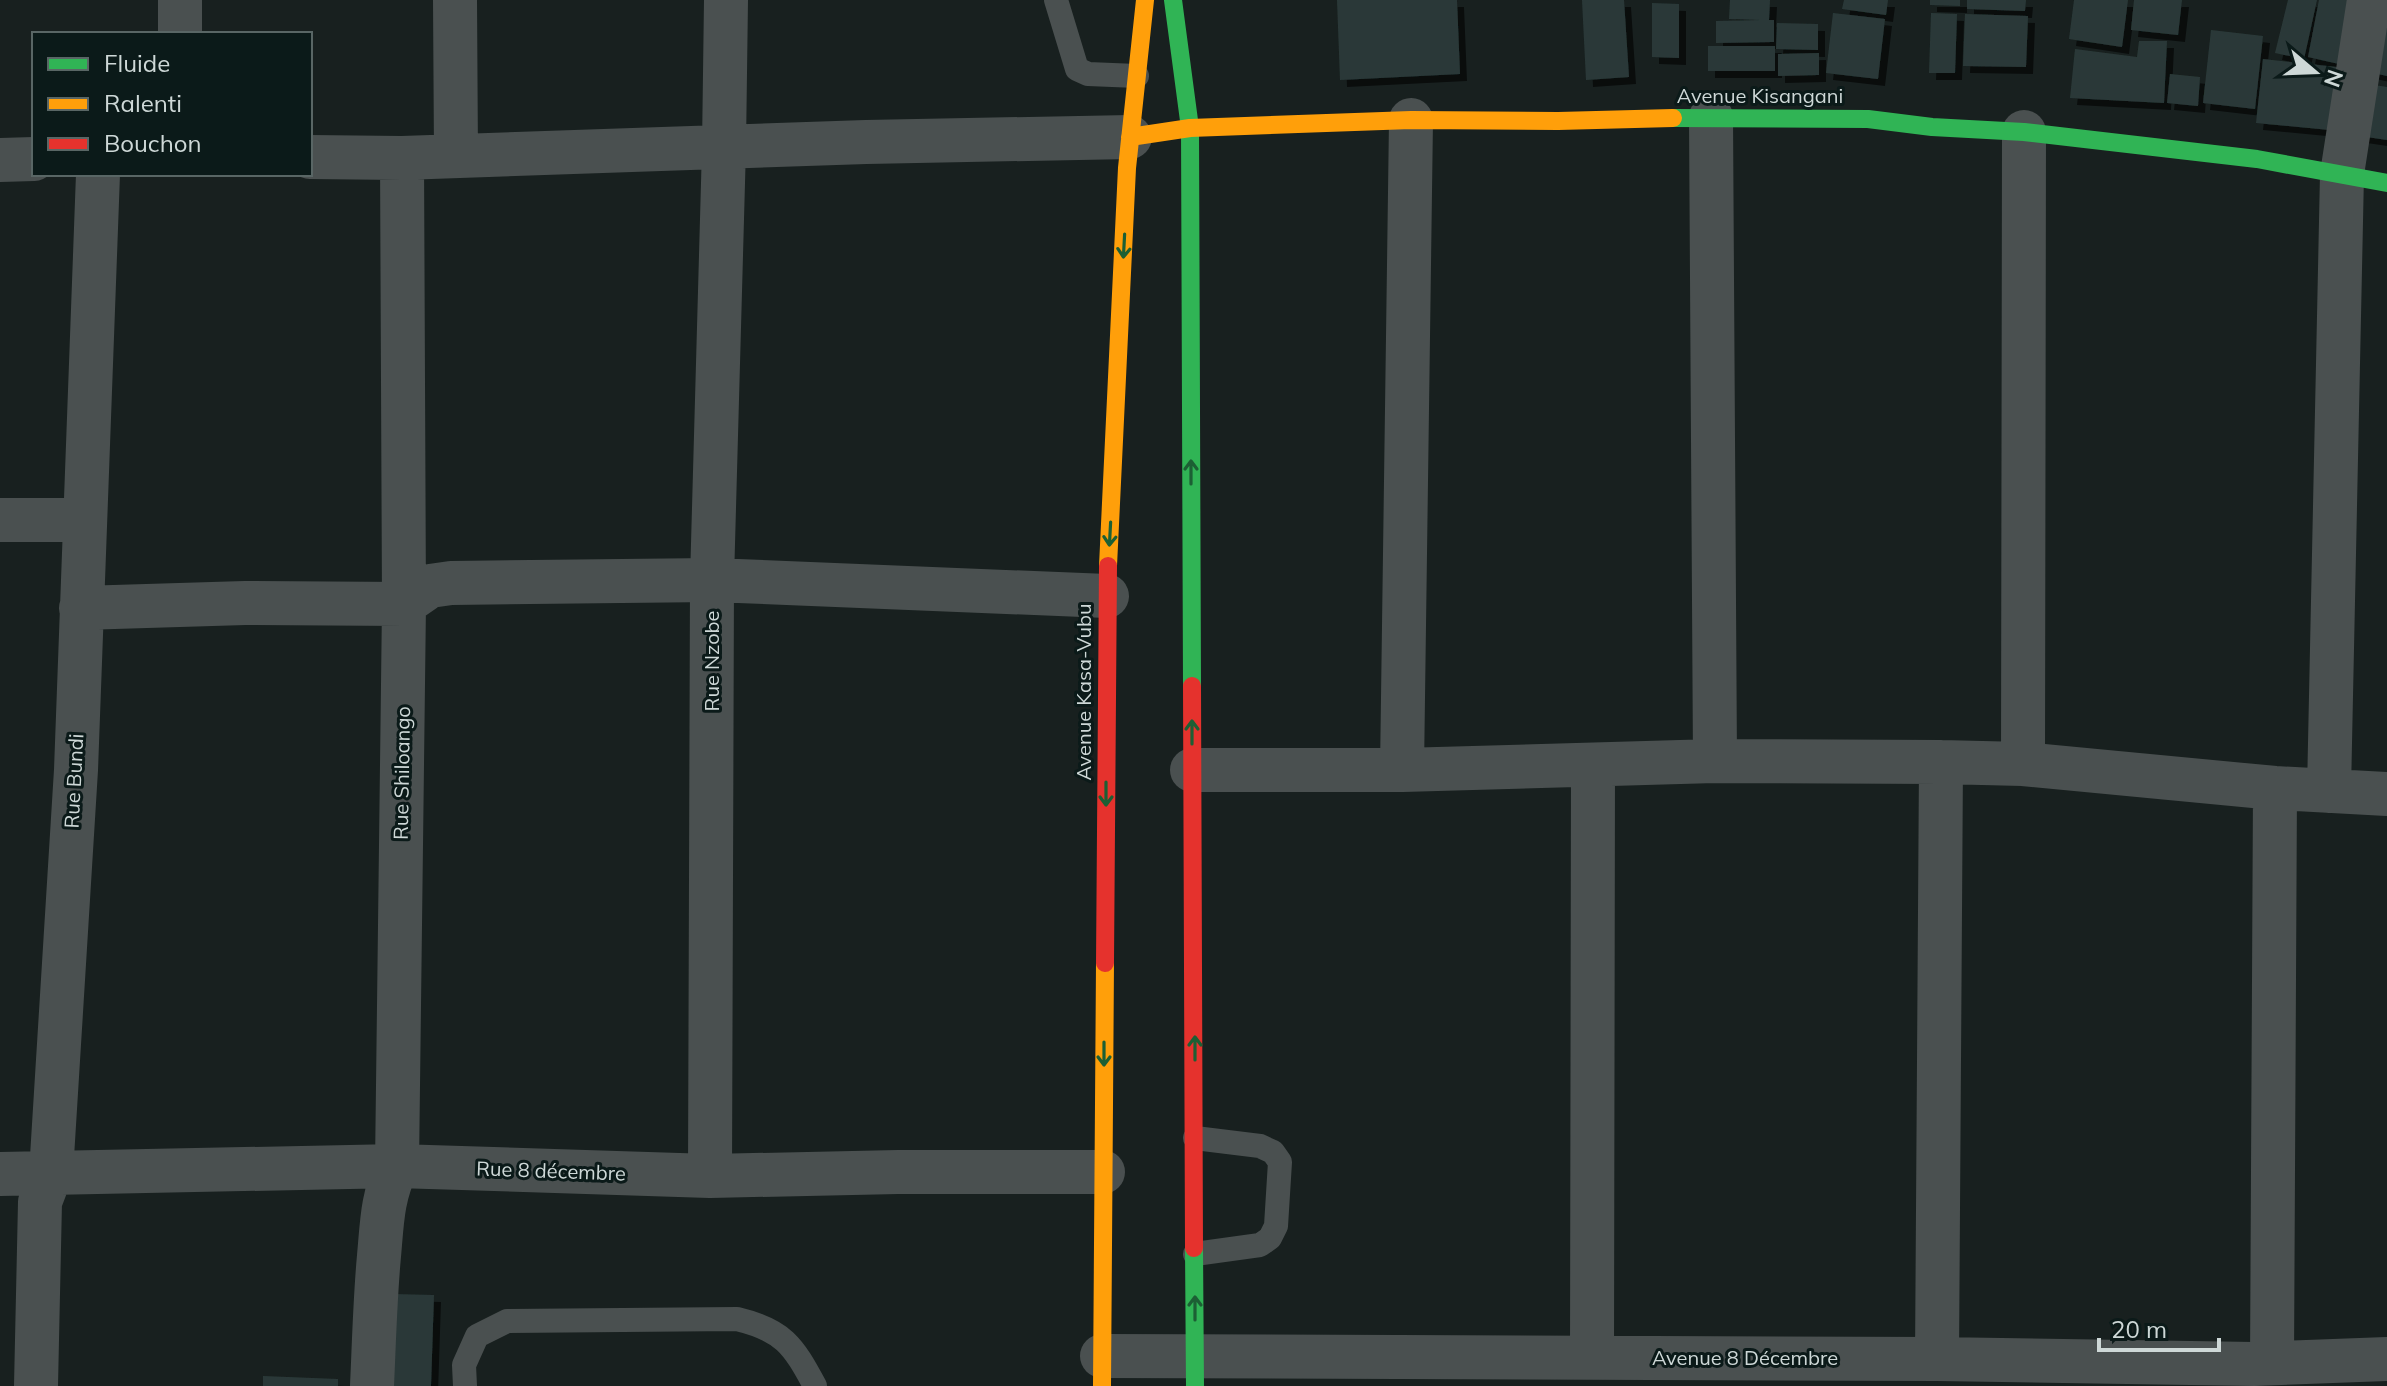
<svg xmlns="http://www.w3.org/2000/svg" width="2387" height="1386" viewBox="0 0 2387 1386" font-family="Mulish,sans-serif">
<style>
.building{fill:#2a3938;filter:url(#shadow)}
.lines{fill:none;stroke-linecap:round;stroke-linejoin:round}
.lane{stroke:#4a5050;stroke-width:24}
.street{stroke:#4a5050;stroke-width:44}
.fast{stroke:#30b455;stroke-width:18}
.slow{stroke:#ff9f0a;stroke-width:18}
.jam{stroke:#e5322d;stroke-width:18}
.oneway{stroke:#1c5f34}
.labels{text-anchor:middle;stroke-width:6;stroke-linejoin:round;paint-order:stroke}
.street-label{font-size:20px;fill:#ced8d7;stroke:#0b1a19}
</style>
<defs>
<filter id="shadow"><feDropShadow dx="7" dy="7" stdDeviation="0" flood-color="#0009"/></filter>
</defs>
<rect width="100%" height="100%" fill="#18201f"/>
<path class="building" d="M 1337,0 L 1457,0 L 1460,74 L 1340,80 Z
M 1582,0 L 1624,0 L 1629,77 L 1586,80 Z
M 1730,0 L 1770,0 L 1769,20 L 1774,20 L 1774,42 L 1716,43 L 1716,21 L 1761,20 L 1729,19 Z
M 1844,0 L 1888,0 L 1886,15 L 1842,9 Z
M 1930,0 L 1960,0 L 1960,6 L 1930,5 Z
M 1967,0 L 2026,0 L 2025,11 L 1967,9 Z
M 2074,0 L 2128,0 L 2122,47 L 2069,39 Z
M 2134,0 L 2182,0 L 2178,35 L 2131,30 Z
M 2288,0 L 2317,0 L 2304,59 L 2275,53 Z
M 2319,0 L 2352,0 L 2339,64 L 2308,57 Z
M 2387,0 L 2387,76 L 2369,72 Z
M 1652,3 L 1679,4 L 1679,58 L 1652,57 Z
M 1833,13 L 1885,19 L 1878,79 L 1826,73 Z
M 1931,13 L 1957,14 L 1955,73 L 1929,73 Z
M 1965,14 L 2028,16 L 2026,67 L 1963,66 Z
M 1777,23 L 1818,24 L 1818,50 L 1776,49 Z
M 2211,30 L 2263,36 L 2255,109 L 2203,103 Z
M 2139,41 L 2167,41 L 2164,103 L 2070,98 L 2075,49 L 2137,57 Z
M 1708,46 L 1775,46 L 1775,71 L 1708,71 Z
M 1819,53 L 1819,75 L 1778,76 L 1778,54 Z
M 2263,59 L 2346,68 L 2340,131 L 2256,123 Z
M 2170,74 L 2200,77 L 2198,106 L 2167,103 Z
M 2368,84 L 2387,87 L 2387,140 L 2360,136 Z
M 392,1294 L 434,1295 L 431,1386 L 389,1386 Z
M 263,1376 L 338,1379 L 338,1386 L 263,1386 Z"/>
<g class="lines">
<path class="lane" d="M 1056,0 L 1077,69 L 1088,74 L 1137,76
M 1195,1138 L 1260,1146 L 1273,1152 L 1280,1162 L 1276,1226 L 1270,1238 L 1260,1245 L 1195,1254
M 465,1386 L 464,1365 L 477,1336 L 507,1321 L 737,1319 C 783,1330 793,1345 815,1386"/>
<path class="street" d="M 455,0 L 456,156
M 180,34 L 180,0
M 1711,117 L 1715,761
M 310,157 L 402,158 L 866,142 L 1130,137
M 0,160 L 34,159
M 0,520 L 84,520
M 81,608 L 245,603 L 404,604 L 430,586 L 451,583 L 712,580 L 1107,596
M 2023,764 L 2024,132
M 1192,770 L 1402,770 L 1715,761 L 1941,762 L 2023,764 L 2275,788 L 2387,794
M 1402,770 L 1411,120
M 2329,791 L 2342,174 L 2369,0
M 0,1174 L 397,1166 L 710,1176 L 898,1172 L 1103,1172
M 710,1176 L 712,580 L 724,147 L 726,0
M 1102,1356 L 1937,1359 L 2254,1364 L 2387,1359
M 1592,1358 L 1593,766
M 1937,1359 L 1941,762
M 2272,1363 L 2275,788
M 36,1386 L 40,1202 L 51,1173 L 76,770 L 98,174
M 372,1386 C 374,1343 375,1299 379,1256 C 382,1223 382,1197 397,1166 L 404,604 L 402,158"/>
<path class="fast" d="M 1173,0 L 1190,128 L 1192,686
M 1673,118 L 1868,119 L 1932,127 L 2024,132 L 2257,159 L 2387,183
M 1194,1248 L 1195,1386"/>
<path class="slow" d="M 1130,137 L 1190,128 L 1411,120 L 1558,121 L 1673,118
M 1108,566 L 1127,168 L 1145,0
M 1102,1386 L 1105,963"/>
<path class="jam" d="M 1192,686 L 1194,1248
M 1105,963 L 1108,566"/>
</g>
<defs><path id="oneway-shaft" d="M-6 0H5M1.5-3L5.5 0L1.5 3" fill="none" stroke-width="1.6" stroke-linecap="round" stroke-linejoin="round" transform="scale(2)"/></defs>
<g class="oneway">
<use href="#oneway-shaft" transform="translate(1124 246) rotate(93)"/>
<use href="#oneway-shaft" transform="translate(1191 472) rotate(-90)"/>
<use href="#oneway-shaft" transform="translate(1110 534) rotate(93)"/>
<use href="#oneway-shaft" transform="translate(1192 732) rotate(-90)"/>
<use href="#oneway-shaft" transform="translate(1106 794) rotate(90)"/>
<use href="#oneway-shaft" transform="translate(1195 1048) rotate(-90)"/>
<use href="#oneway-shaft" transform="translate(1104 1054) rotate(90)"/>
<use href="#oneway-shaft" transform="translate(1195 1308) rotate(-90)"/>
</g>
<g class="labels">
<g class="street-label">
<text x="1760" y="103">Avenue Kisangani</text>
<text transform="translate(712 661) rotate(-90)" y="7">Rue Nzobe</text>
<text transform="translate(1084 692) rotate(-90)" y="7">Avenue Kasa-Vubu</text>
<text transform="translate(402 773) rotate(-89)" y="7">Rue Shiloango</text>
<text transform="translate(74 781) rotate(-87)" y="7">Rue Bundi</text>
<text transform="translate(551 1171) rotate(2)" y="7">Rue 8 décembre</text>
<text x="1745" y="1365">Avenue 8 Décembre</text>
</g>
</g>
<rect x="32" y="32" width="280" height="144" fill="#0b1a19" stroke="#596665" stroke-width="2"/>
<rect x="48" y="58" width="40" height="12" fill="#30b455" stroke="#596665" stroke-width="2"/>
<text x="104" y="72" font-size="24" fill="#ced8d7">Fluide</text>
<rect x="48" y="98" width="40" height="12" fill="#ff9f0a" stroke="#596665" stroke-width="2"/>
<text x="104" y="112" font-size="24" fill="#ced8d7">Ralenti</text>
<rect x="48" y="138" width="40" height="12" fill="#e5322d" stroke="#596665" stroke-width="2"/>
<text x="104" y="152" font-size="24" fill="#ced8d7">Bouchon</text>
<g transform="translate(2315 72) rotate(109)" stroke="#0b1a19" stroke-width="6" paint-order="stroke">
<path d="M0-6L14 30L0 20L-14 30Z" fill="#ced8d7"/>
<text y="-12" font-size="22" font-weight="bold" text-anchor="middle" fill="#ced8d7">N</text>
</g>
<path d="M2099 1338v12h120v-12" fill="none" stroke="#ced8d7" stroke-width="4"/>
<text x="2111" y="1338" font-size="24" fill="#ced8d7" stroke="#0b1a19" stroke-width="6" paint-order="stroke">20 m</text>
</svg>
